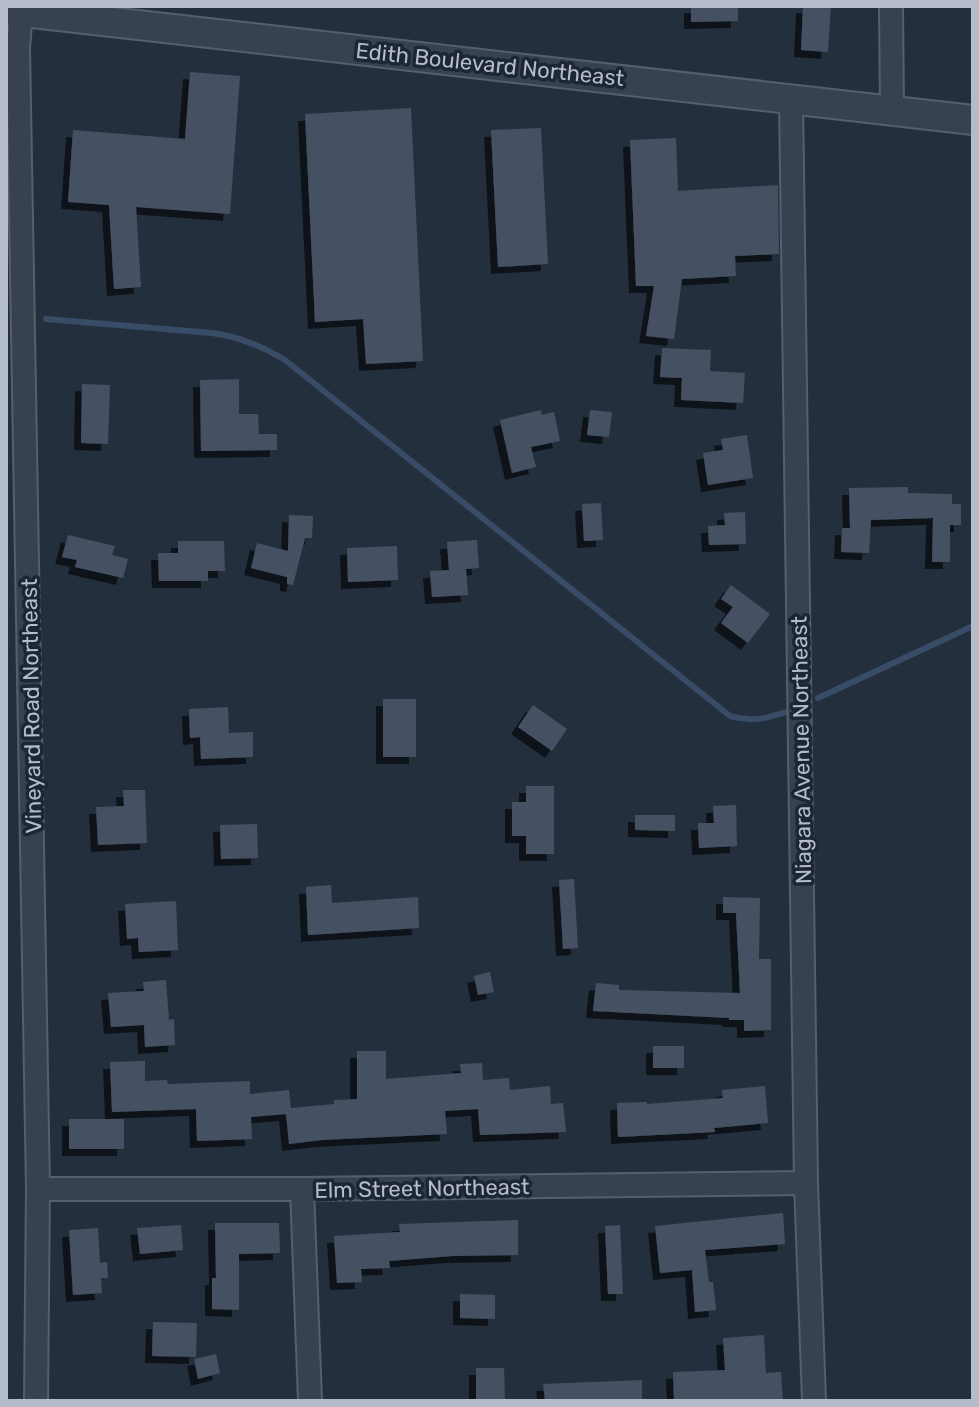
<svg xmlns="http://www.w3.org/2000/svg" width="979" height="1407" viewBox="0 0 979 1407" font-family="Rubik,sans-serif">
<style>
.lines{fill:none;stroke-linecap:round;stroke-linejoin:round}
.stream{stroke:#394c67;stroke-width:6}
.building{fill:#455162;filter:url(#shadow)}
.minor-casing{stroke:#565f6c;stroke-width:26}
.tertiary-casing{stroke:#565f6c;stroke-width:32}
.minor{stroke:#38414e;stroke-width:22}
.tertiary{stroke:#38414e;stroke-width:28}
.labels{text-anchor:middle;stroke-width:7;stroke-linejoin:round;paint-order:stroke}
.street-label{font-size:22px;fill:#b4bcc9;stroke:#1d2633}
</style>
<defs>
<filter id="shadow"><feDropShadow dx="-7" dy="7" stdDeviation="0" flood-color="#0009"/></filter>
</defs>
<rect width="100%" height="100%" fill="#242f3e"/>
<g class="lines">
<path class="stream" d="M 46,319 L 212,333 C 240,337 261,346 285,360 L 730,716 C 751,722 765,719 786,712
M 818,698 L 973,626"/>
</g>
<path class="building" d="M 691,6 L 738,6 L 738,21 L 691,22 Z
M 803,6 L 831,6 L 828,52 L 801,50 Z
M 190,72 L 240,76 L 230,214 L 136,207 L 141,287 L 114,289 L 109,205 L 68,202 L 73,130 L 185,139 Z
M 411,108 L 423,361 L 366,364 L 363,319 L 315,322 L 305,114 Z
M 541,128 L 548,264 L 498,267 L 491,130 Z
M 676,138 L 678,191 L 778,185 L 779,254 L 735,256 L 736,276 L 682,279 L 674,339 L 646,336 L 654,286 L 636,286 L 630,140 Z
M 662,348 L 711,350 L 710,371 L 745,373 L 743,403 L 681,400 L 682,378 L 660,377 Z
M 239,379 L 239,414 L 258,414 L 259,434 L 277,434 L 277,450 L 201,451 L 200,380 Z
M 82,384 L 110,385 L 108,444 L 81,443 Z
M 541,410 L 542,415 L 554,412 L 560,441 L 531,447 L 536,467 L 512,473 L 500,420 Z
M 590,410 L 612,412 L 609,437 L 587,435 Z
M 747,435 L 753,478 L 708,485 L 703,453 L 723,450 L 721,439 Z
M 908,487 L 908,493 L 952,494 L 952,504 L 961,504 L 961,525 L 950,525 L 950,562 L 932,562 L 933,518 L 871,520 L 869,553 L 841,552 L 842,528 L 850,528 L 849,488 Z
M 601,503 L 603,540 L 584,541 L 582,504 Z
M 745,512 L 746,544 L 709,545 L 708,526 L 725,525 L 724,513 Z
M 289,515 L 313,516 L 312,538 L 305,538 L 293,585 L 287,584 L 287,577 L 251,568 L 257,543 L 288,551 Z
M 68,535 L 115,546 L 112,555 L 128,559 L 123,578 L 75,567 L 77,560 L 62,557 Z
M 477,540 L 479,568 L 466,569 L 468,595 L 432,597 L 430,571 L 449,570 L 447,542 Z
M 178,541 L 224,541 L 225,571 L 208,571 L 208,581 L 159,581 L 158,553 L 178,553 Z
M 397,546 L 398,580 L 348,582 L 347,548 Z
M 731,585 L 770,614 L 748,643 L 721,623 L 733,607 L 721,599 Z
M 383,699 L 416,699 L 416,757 L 383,757 Z
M 533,705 L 567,729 L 552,751 L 518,727 Z
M 228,707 L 229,733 L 253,732 L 253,757 L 201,759 L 200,737 L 190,738 L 189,709 Z
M 526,786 L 554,786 L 554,854 L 526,854 L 526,836 L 512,836 L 512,802 L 526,802 Z
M 123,790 L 145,790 L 147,843 L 98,845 L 96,807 L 124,806 Z
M 736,805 L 737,846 L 699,848 L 698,823 L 714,823 L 713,806 Z
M 635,815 L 675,815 L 675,831 L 635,830 Z
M 257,824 L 258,858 L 221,859 L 220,825 Z
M 574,879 L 578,948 L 563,949 L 559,880 Z
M 331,885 L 332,903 L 418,897 L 419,928 L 308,935 L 306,887 Z
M 723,897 L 760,898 L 759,959 L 771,959 L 771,1030 L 744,1031 L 744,1020 L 729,1020 L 729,1018 L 593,1011 L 596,983 L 619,985 L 619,990 L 740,993 L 736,913 L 723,913 Z
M 176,901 L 178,950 L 139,952 L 138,938 L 127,939 L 125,904 Z
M 490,972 L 494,992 L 478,995 L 474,976 Z
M 166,980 L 169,1020 L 174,1019 L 175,1045 L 145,1047 L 144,1025 L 111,1027 L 108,993 L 144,991 L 143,982 Z
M 653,1046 L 684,1046 L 684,1068 L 653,1068 Z
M 357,1051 L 386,1051 L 386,1079 L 461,1073 L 460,1064 L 482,1063 L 483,1080 L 509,1078 L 510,1090 L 550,1086 L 551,1104 L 563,1103 L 566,1132 L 480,1135 L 478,1109 L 445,1111 L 447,1134 L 322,1140 L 289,1144 L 286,1114 L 251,1117 L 252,1139 L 197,1141 L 196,1109 L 112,1112 L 110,1062 L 145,1061 L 145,1081 L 167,1080 L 168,1084 L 250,1081 L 250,1094 L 289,1090 L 291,1108 L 334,1104 L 334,1100 L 357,1099 Z
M 765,1086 L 768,1123 L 714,1128 L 715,1132 L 618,1137 L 617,1103 L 647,1102 L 647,1104 L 723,1098 L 722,1090 Z
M 69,1119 L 124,1119 L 124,1149 L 69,1149 Z
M 783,1213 L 785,1244 L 705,1250 L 709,1282 L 713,1282 L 716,1310 L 695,1312 L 692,1270 L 660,1273 L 655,1226 Z
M 518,1220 L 518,1255 L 452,1256 L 389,1261 L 390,1268 L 361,1269 L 362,1282 L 337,1283 L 334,1236 L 400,1232 L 399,1224 Z
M 215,1223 L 279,1223 L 280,1253 L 239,1254 L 239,1310 L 212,1309 L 212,1278 L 216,1278 Z
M 181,1225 L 183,1250 L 140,1254 L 137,1228 Z
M 620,1225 L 623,1294 L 608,1294 L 605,1226 Z
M 98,1228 L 100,1263 L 107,1262 L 108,1278 L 101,1278 L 102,1293 L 73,1295 L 69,1230 Z
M 460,1294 L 495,1295 L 495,1319 L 460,1318 Z
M 153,1322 L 197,1323 L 196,1357 L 152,1356 Z
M 764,1335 L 766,1373 L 781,1372 L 783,1401 L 674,1401 L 673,1372 L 725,1370 L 723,1338 Z
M 216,1354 L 220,1373 L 198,1379 L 194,1359 Z
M 476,1368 L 504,1368 L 505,1401 L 476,1401 Z
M 642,1380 L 642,1401 L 545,1401 L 543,1384 Z"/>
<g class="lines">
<defs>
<path id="minor" d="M 891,6 L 892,110
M 21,11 L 18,48 L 38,1189 L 36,1401
M 791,98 L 806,1183 L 814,1401
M 38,1189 L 302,1189 L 806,1183
M 302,1189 L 310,1401"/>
<path id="tertiary" d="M 6,10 L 973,120"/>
</defs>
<use href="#minor" class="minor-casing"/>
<use href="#tertiary" class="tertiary-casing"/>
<use href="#minor" class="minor"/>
<use href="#tertiary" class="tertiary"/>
</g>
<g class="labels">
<g class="street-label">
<text transform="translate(490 64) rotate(6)" y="8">Edith Boulevard Northeast</text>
<text transform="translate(31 706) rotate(-91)" y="8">Vineyard Road Northeast</text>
<text transform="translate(801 750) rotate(-91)" y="8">Niagara Avenue Northeast</text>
<text transform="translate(422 1188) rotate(-1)" y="8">Elm Street Northeast</text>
</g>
</g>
<rect width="979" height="1407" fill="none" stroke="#b4bcc9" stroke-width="16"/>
</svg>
